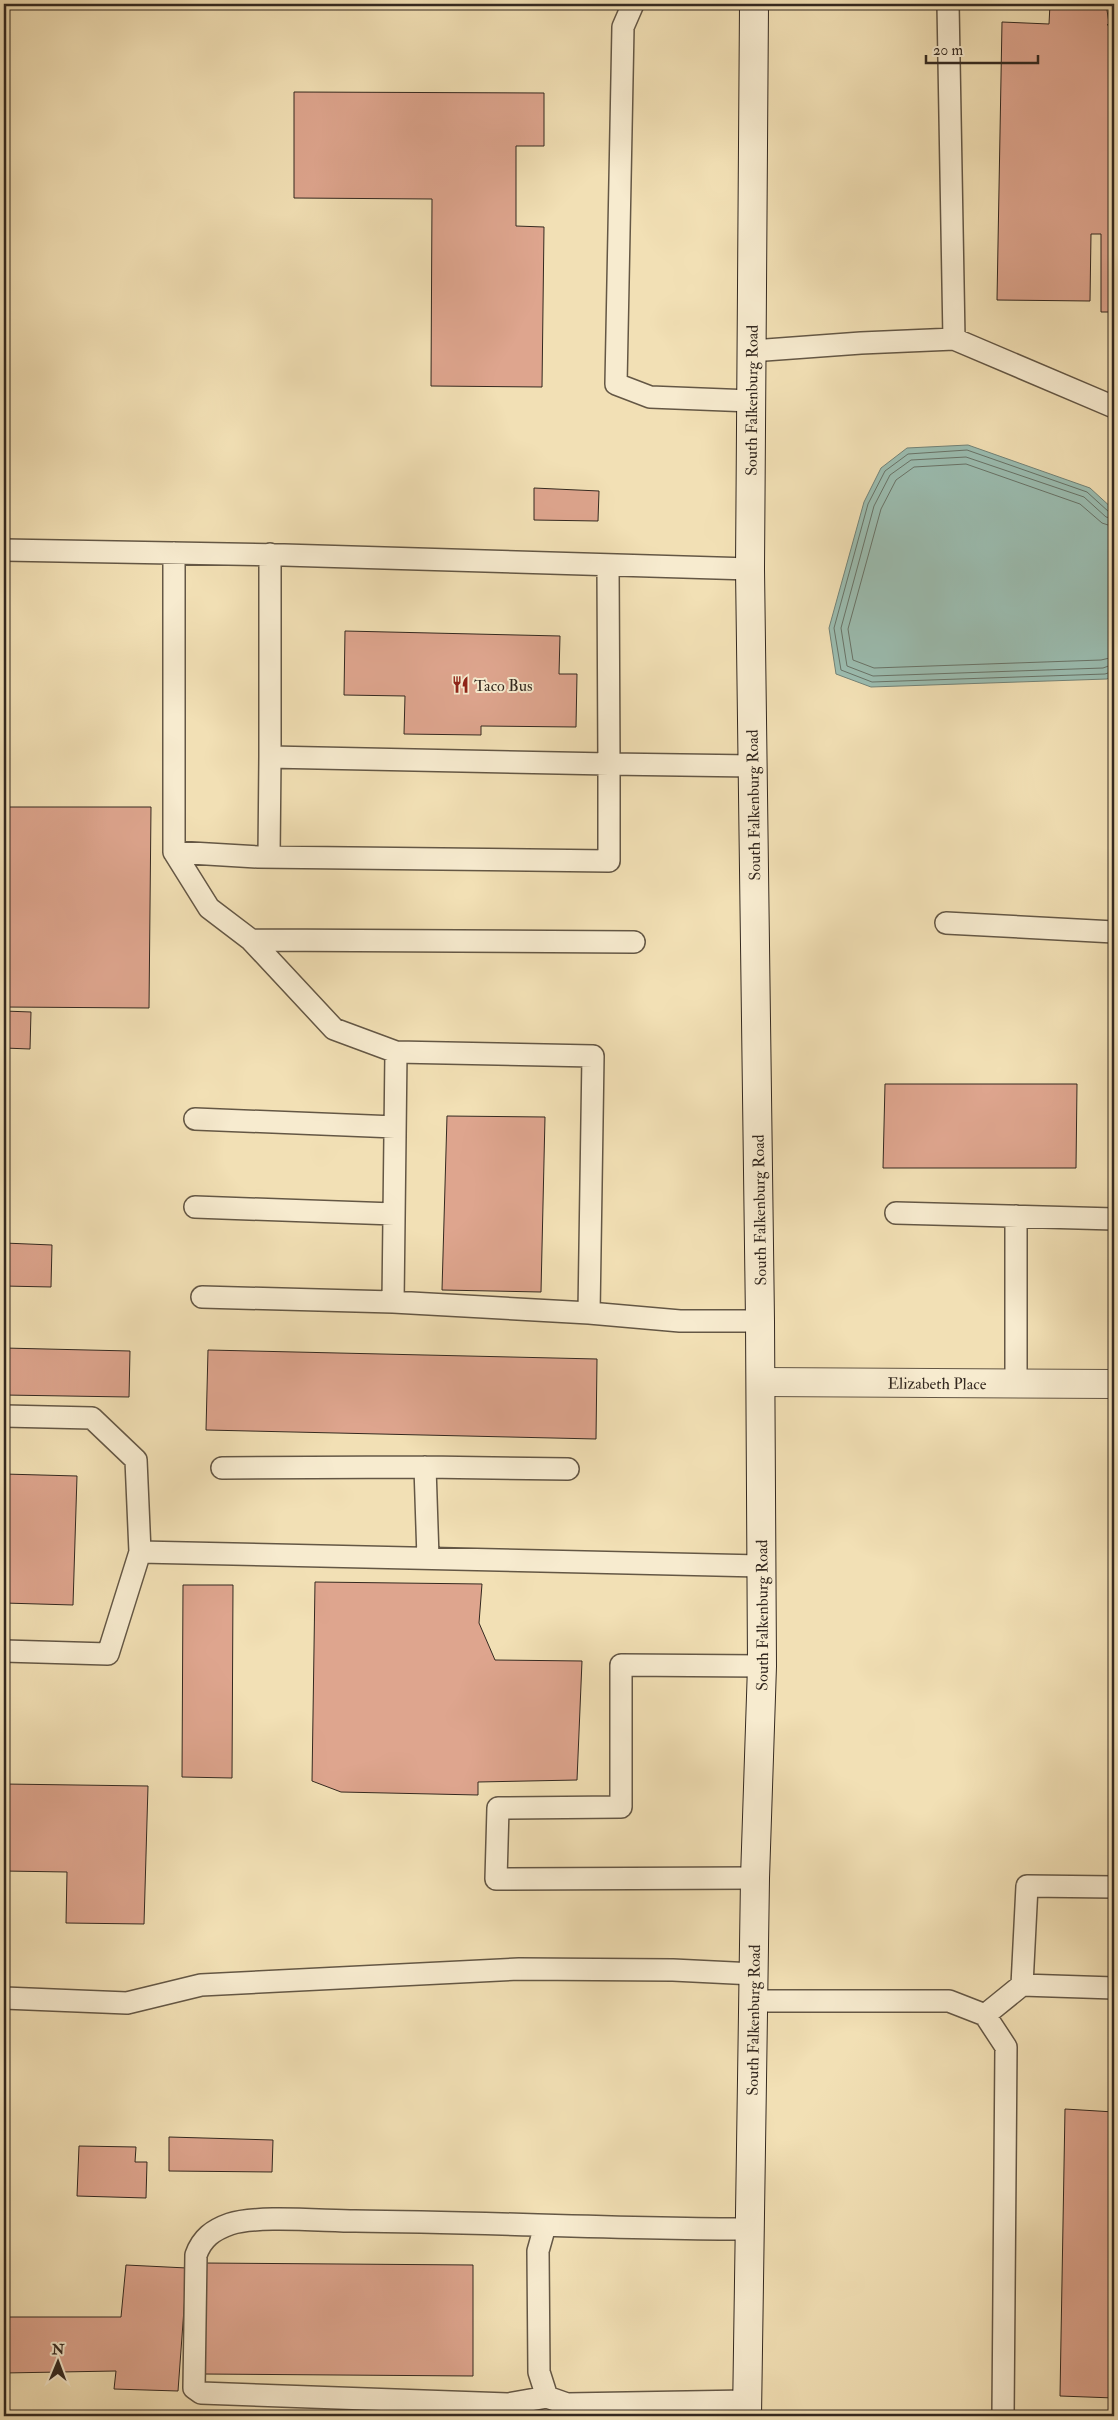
<svg xmlns="http://www.w3.org/2000/svg" width="1118" height="2420" viewBox="0 0 1118 2420" font-family="'IM FELL Double Pica',serif">
<style>
.water{fill:#9bbdb1;stroke:#728277}
.lines{fill:none;stroke-linecap:round;stroke-linejoin:round}
.shore{stroke:#687368;stroke-width:1}
.building{fill:#dea58e;stroke:#342920}
.lane-casing{stroke:#645745;stroke-width:24}
.street-casing{stroke:#645745;stroke-width:30}
.secondary-casing{stroke:#342920;stroke-width:30}
.lane{stroke:#f7ebcf;stroke-width:21}
.street{stroke:#f7ebcf;stroke-width:28}
.secondary{stroke:#f7ebcf;stroke-width:28}
.labels{text-anchor:middle;stroke-width:4;stroke-linejoin:round;paint-order:stroke}
.street-label{font-size:16px;fill:#342920;stroke:#f7ebcf}
.poi-label{font-size:16px;fill:#342920;stroke:#f7ebcf;text-anchor:start}
</style>
<rect width="100%" height="100%" fill="#f2e0b5"/>
<filter id="stains"><feTurbulence type="fractalNoise" baseFrequency=".004" numOctaves="4"/><feColorMatrix values="0 0 0 0 .2 0 0 0 0 .09 0 0 0 0 .02 0 0 0 .5 -.17"/></filter>
<radialGradient id="worn" r=".72"><stop offset=".6" stop-color="#630" stop-opacity="0"/><stop offset="1" stop-color="#630" stop-opacity=".3"/></radialGradient>
<path class="water" d="M 968,445 L 1090,488 L 1114,510 L 1114,674 L 1107,679 L 871,687 L 836,674 L 829,628 L 864,502 L 881,468 L 907,448 Z"/>
<g class="lines">
<path class="shore" d="M 1114,513 L 1109,512 L 1087,492 L 967,450 L 908,454 L 885,471 L 868,504 L 834,628 L 841,670 L 872,682 L 1105,674 L 1114,671
M 1114,519 L 1106,517 L 1084,497 L 966,457 L 911,460 L 890,475 L 874,506 L 841,628 L 847,666 L 873,676 L 1103,668 L 1114,664
M 1114,527 L 1102,523 L 1080,504 L 966,464 L 914,467 L 896,480 L 881,509 L 848,629 L 853,660 L 874,668 L 1101,660 L 1114,657"/>
</g>
<path class="building" d="M 1050,4 L 1106,4 L 1109,23 L 1107,25 L 1114,25 L 1114,312 L 1101,312 L 1101,234 L 1091,234 L 1090,301 L 997,300 L 1002,22 L 1049,24 Z
M 294,92 L 544,93 L 544,146 L 516,146 L 516,226 L 544,227 L 542,387 L 431,386 L 432,199 L 294,198 Z
M 534,488 L 599,491 L 598,521 L 534,520 Z
M 345,631 L 560,636 L 559,674 L 577,674 L 576,727 L 481,726 L 481,735 L 404,734 L 405,696 L 344,695 Z
M 4,807 L 151,807 L 149,1008 L 4,1007 Z
M 4,1011 L 31,1012 L 30,1049 L 4,1048 Z
M 885,1084 L 1077,1084 L 1076,1168 L 883,1168 Z
M 447,1116 L 545,1117 L 541,1292 L 442,1290 Z
M 4,1243 L 52,1245 L 51,1287 L 4,1286 Z
M 4,1348 L 130,1351 L 129,1397 L 4,1395 Z
M 208,1350 L 597,1359 L 596,1439 L 206,1430 Z
M 4,1474 L 77,1476 L 73,1605 L 4,1603 Z
M 315,1582 L 482,1584 L 479,1623 L 495,1660 L 582,1661 L 577,1780 L 478,1782 L 478,1795 L 341,1792 L 312,1781 Z
M 183,1585 L 233,1585 L 232,1778 L 182,1777 Z
M 4,1784 L 148,1786 L 144,1924 L 66,1923 L 67,1872 L 4,1871 Z
M 1065,2109 L 1114,2112 L 1114,2398 L 1060,2396 Z
M 169,2137 L 273,2140 L 272,2172 L 169,2171 Z
M 79,2146 L 136,2147 L 135,2162 L 147,2162 L 146,2198 L 77,2196 Z
M 204,2263 L 473,2265 L 473,2376 L 203,2374 Z
M 126,2265 L 187,2268 L 178,2391 L 114,2389 L 116,2371 L 4,2373 L 4,2317 L 121,2317 Z"/>
<g class="lines">
<defs>
<path id="lane" d="M 633,4 L 623,27 L 616,384 L 650,397 L 751,401
M 954,339 L 1114,407
M 751,351 L 861,343 L 954,339 L 948,4
M 4,550 L 284,555 L 750,569
M 174,553 L 174,852 L 258,857 L 609,861 L 609,764 L 270,757 L 270,554
M 608,565 L 609,764 L 753,766
M 174,852 L 209,908 L 251,940 L 334,1029 L 396,1052
M 269,857 L 270,757
M 946,923 L 1114,932
M 251,940 L 634,942
M 195,1119 L 395,1127
M 195,1207 L 394,1214
M 896,1213 L 1114,1219
M 1016,1216 L 1016,1384
M 202,1297 L 393,1302
M 589,1313 L 393,1302 L 396,1052 L 593,1056 L 589,1313 L 680,1321 L 760,1321
M 4,1416 L 92,1418 L 136,1460 L 140,1552 L 108,1654 L 4,1651
M 425,1467 L 428,1558
M 222,1468 L 425,1467 L 568,1469
M 140,1552 L 760,1566
M 755,1878 L 496,1879 L 498,1808 L 621,1807 L 621,1665 L 762,1666
M 1022,1985 L 1027,1886 L 1114,1887
M 4,1998 L 127,2003 L 201,1985 L 519,1969 L 673,1970 L 754,1974
M 753,2001 L 949,2001 L 985,2015 L 1006,2047 L 1003,2416
M 985,2015 L 1022,1985 L 1114,1988
M 545,2226 L 538,2251 L 539,2372 L 547,2397 L 567,2404 L 747,2401
M 547,2397 L 508,2404 L 201,2393 L 194,2388 L 196,2255 C 202,2238 213,2230 230,2224 C 257,2215 324,2221 355,2221 C 487,2222 618,2229 749,2229"/>
<g id="street">
<path id="s1" d="M 761,1382 L 1114,1384"/>
</g>
<g id="secondary">
<path id="s2" d="M 747,2416 L 755,1878 L 762,1666 L 760,1321 L 750,569 L 754,4"/>
</g>
</defs>
<use href="#lane" class="lane-casing"/>
<use href="#street" class="street-casing"/>
<use href="#secondary" class="secondary-casing"/>
<use href="#lane" class="lane"/>
<use href="#street" class="street"/>
<use href="#secondary" class="secondary"/>
</g>
<defs>
<symbol id="restaurant-bare" viewBox="-9 -9 18 18"><path d="M-5-6h1v4h1v-4h1v4h1v-4h1v5L-1.5 .5V6h-2V.5L-5-1ZM5-6V6H3V1.5H1.5Q1.5-4 5-6Z" fill="#8f2418" stroke="#f7ebcf" stroke-width="2.5" paint-order="stroke"/></symbol>
</defs>
<g fill-rule="evenodd">
<use href="#restaurant-bare" x="448" y="672" width="25" height="25"/>
</g>
<g class="labels">
<g class="street-label">
<text dy="6" stroke="none"><textPath href="#s2" startOffset="2016">South Falkenburg Road</textPath></text>
<text transform="translate(753 805) rotate(-91)" y="6">South Falkenburg Road</text>
<text transform="translate(759 1210) rotate(-91)" y="6">South Falkenburg Road</text>
<text dy="6" stroke="none"><textPath href="#s1" startOffset="176">Elizabeth Place</textPath></text>
<text dy="6" stroke="none"><textPath href="#s2" startOffset="801">South Falkenburg Road</textPath></text>
<text dy="6" stroke="none"><textPath href="#s2" startOffset="396">South Falkenburg Road</textPath></text>
</g>
<g class="poi-label">
<text x="474" y="691">Taco Bus</text>
</g>
</g>
<rect width="1118" height="2420" fill="none" stroke="#f2e0b5" stroke-width="20"/>
<rect x="5" y="5" width="1108" height="2410" fill="none" stroke="#342920" stroke-width="2.5"/>
<rect x="10" y="10" width="1098" height="2400" fill="none" stroke="#342920"/>
<g transform="translate(58 2362) rotate(1)" stroke="#f7ebcf" stroke-width="4" paint-order="stroke">
<path d="M0-4L9 19L0 12L-9 19Z" fill="#342920"/>
<text y="-8" font-size="14" font-weight="bold" text-anchor="middle" fill="#342920">N</text>
</g>
<path d="M926 55v8h112v-8" fill="none" stroke="#342920" stroke-width="2.5"/>
<text x="933" y="55" font-size="15" fill="#342920" stroke="#f7ebcf" stroke-width="4" paint-order="stroke">20 m</text>
<rect width="100%" height="100%" filter="url(#stains)"/>
<rect width="100%" height="100%" fill="url(#worn)"/>
</svg>
